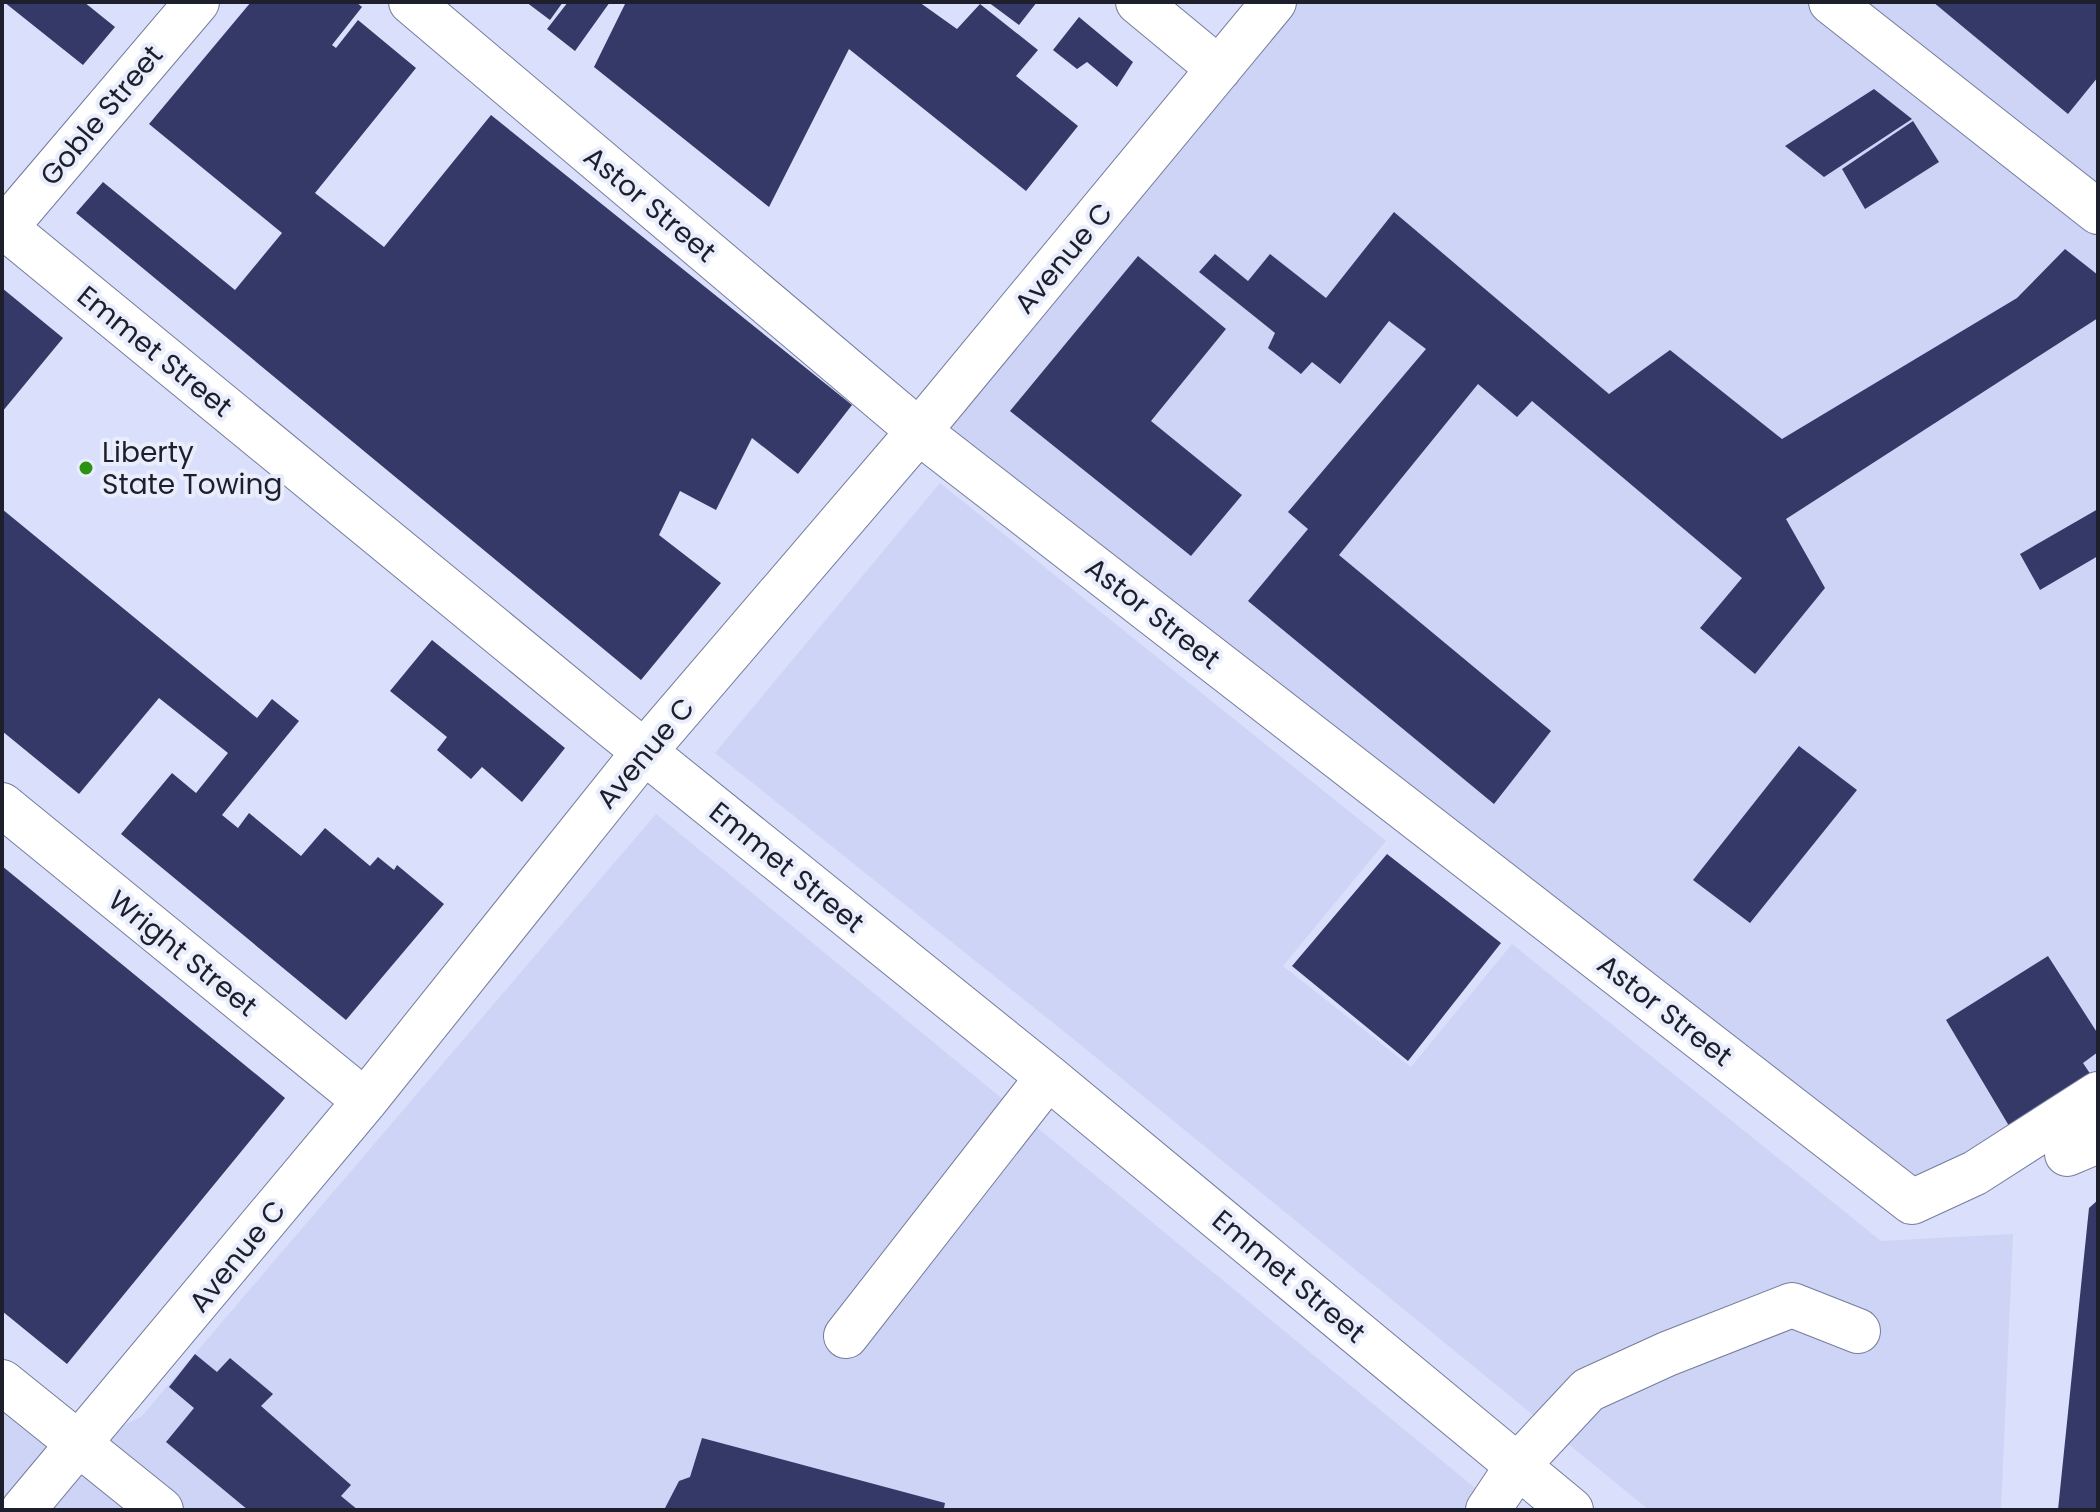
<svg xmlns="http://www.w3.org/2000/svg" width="2100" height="1512" viewBox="0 0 2100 1512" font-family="Poppins,sans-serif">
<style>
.built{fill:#cdd4f6}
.building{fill:#343968}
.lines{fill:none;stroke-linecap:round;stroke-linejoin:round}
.minor-casing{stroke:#767c9c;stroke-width:46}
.minor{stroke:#fff;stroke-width:44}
.poi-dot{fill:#2c9213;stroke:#eaedfb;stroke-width:3}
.labels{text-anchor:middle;stroke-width:8;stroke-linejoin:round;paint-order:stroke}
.street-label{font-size:28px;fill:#1d1f2c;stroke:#eaedfb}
.poi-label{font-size:28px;fill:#1d1f2c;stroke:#eaedfb;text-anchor:start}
</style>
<rect width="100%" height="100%" fill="#dadffb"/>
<path class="built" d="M 1274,2 L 2098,2 L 2098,1097 L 1906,1210 L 919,431 Z
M 940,483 L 1386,841 L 1283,966 L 1411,1067 L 1512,944 L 1881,1241 L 2013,1234 L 2001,1510 L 1649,1510 L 1082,1046 L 715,753 Z
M 656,814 L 1502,1510 L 2,1510 L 2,1382 L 80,1446 L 141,1417 Z"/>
<path class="building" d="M 4,2 L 84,2 L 115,27 L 83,65 Z
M 251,2 L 356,2 L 362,7 L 332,45 L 336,48 L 358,20 L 416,68 L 315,193 L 384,247 L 491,115 L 852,405 L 798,474 L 752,438 L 716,510 L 680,491 L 659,535 L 721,583 L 641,680 L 76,213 L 103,182 L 235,290 L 282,233 L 149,124 Z
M 526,2 L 563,2 L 550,20 Z
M 568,2 L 610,2 L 575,51 L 547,29 Z
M 626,2 L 919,2 L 957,29 L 980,4 L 1038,50 L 1016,76 L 1078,126 L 1026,191 L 849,49 L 769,207 L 594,67 Z
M 988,2 L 1037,2 L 1019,25 Z
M 1933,2 L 2098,2 L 2098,77 L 2068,114 Z
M 1079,17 L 1133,62 L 1117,87 L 1087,62 L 1077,69 L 1053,50 Z
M 1874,89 L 1912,119 L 1824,177 L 1785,146 Z
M 1913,121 L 1939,162 L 1865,209 L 1842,169 Z
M 1394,212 L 1609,394 L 1670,350 L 1782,439 L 2017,298 L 2065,249 L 2098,275 L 2098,318 L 1786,519 L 1825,588 L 1755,674 L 1700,628 L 1742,578 L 1532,401 L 1517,417 L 1478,384 L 1339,555 L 1551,731 L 1494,804 L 1248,601 L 1308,529 L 1288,512 L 1426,349 L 1389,321 L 1340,384 L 1312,362 L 1301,374 L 1268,348 L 1275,333 L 1199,272 L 1215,254 L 1248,281 L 1270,254 L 1326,298 Z
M 1138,256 L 1226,329 L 1151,421 L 1242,495 L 1191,556 L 1010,411 Z
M 2,288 L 63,338 L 2,412 Z
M 2,509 L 257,718 L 272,699 L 299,721 L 222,815 L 238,828 L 249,813 L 301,856 L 325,828 L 370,866 L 378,857 L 394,870 L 397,865 L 444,904 L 346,1020 L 121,834 L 172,773 L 196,793 L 228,753 L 159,698 L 79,794 L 2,731 Z
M 2098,509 L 2098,556 L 2040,590 L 2020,554 Z
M 432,640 L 565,748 L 522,802 L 482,767 L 471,779 L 437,750 L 447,737 L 390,691 Z
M 1799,746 L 1857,790 L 1750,923 L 1693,880 Z
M 1387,854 L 1501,943 L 1408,1061 L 1292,966 Z
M 2,866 L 285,1098 L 67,1364 L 2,1311 Z
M 2048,956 L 2098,1034 L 2098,1052 L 2083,1063 L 2097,1084 L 2015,1136 L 1946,1020 Z
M 2098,1200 L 2098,1510 L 2058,1510 L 2089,1208 Z
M 195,1354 L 217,1372 L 230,1358 L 273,1394 L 261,1406 L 351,1485 L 341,1496 L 358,1510 L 248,1510 L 166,1442 L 194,1408 L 169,1387 Z
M 702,1438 L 945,1503 L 944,1508 L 949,1510 L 664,1510 L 679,1481 L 690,1477 Z"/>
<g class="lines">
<defs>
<path id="minor" d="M 411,2 L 932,442 L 1912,1202 L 1975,1173 L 2098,1094
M 1138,2 L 1219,69
M 1831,2 L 2098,212
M 2,225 L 605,720 L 1048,1077 L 1571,1510
M 5,228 L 197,2
M 2,805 L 365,1101
M 2067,1154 L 2098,1141
M 846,1336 L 1048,1077
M 2,1382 L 161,1510
M 23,1510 L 365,1101 L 644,752 L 919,431 L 1274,2
M 1488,1510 L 1518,1465 L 1588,1390 L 1667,1354 L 1792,1305 L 1858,1331"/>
</defs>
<use href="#minor" class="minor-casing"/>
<use href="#minor" class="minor"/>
</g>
<circle class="poi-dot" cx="86" cy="468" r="8"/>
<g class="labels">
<g class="street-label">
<text transform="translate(101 115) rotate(-50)" y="10">Goble Street</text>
<text transform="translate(650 204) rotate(40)" y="10">Astor Street</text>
<text transform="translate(1063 258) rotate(-50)" y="10">Avenue C</text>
<text transform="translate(155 351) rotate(39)" y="10">Emmet Street</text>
<text transform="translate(1153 613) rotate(38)" y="10">Astor Street</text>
<text transform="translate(645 753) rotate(-50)" y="10">Avenue C</text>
<text transform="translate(787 867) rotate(39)" y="10">Emmet Street</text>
<text transform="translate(183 953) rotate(39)" y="10">Wright Street</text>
<text transform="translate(1665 1010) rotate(38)" y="10">Astor Street</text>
<text transform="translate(237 1256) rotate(-51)" y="10">Avenue C</text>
<text transform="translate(1289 1276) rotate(40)" y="10">Emmet Street</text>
</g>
<g class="poi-label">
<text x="102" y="462">Liberty<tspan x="102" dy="32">State Towing</tspan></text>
</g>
</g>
<rect width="2100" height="1512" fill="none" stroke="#1d1f2c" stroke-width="8"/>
</svg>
